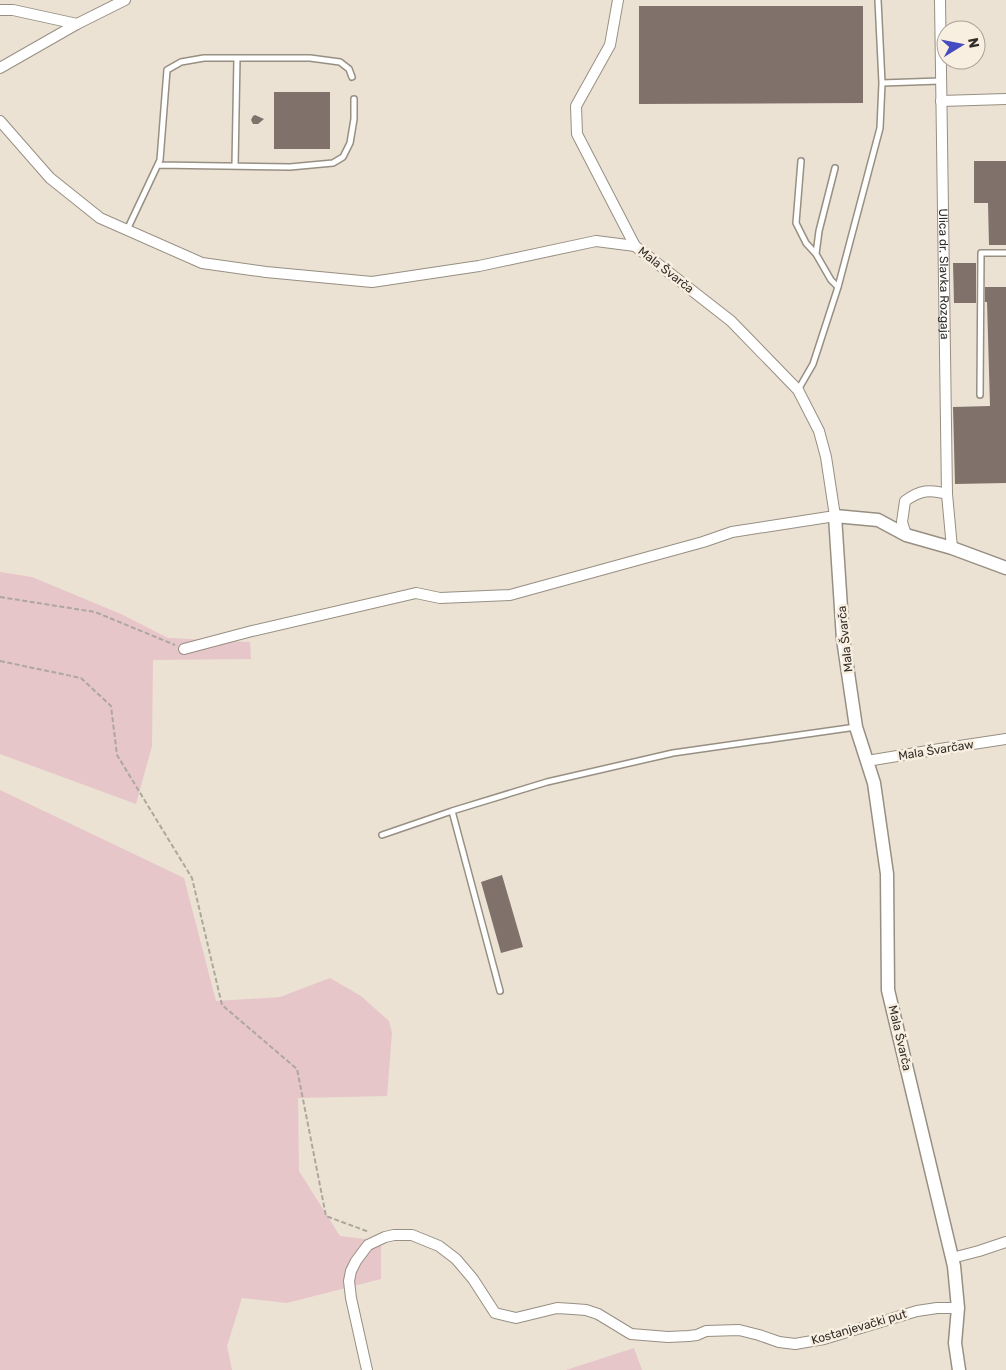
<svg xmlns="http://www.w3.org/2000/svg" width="1006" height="1370" viewBox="0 0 1006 1370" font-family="Rubik,sans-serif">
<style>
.green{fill:#e7c6c9}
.building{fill:#80716b}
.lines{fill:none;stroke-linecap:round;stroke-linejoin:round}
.service-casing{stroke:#978f82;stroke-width:8}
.minor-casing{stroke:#978f82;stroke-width:12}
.tertiary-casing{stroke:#978f82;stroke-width:15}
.path{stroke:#aea79c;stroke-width:2;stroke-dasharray:5 2.5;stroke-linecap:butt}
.service{stroke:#fff;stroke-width:5}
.minor{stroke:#fff;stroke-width:10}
.tertiary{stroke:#fff;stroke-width:12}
.labels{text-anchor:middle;stroke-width:5;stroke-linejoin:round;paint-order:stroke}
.street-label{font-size:12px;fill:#312d28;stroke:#f8efe1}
</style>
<rect width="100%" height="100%" fill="#ebe2d4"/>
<path class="green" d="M 0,572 L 32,577 L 121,614 L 168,638 L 250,642 L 251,659 L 153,660 L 152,746 L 136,804 L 0,754 Z
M 0,790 L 184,878 L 216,1001 L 280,997 L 330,978 L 361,996 L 389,1021 L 392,1033 L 387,1096 L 298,1098 L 299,1171 L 340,1236 L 381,1241 L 381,1279 L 287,1303 L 242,1298 L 227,1346 L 232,1370 L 0,1370 Z
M 634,1348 L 642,1370 L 566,1370 Z"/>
<path class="building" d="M 639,6 L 863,6 L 863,103 L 639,104 Z
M 274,92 L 330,92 L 330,149 L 274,149 Z
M 255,115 L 264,119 L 258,124 L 253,124 L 251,120 L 253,116 Z
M 974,161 L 1006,161 L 1006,245 L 989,245 L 988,203 L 974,203 Z
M 953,263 L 976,263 L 976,303 L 954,303 Z
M 985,287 L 1006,287 L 1006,483 L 955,484 L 953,407 L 990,406 L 987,302 L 985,302 Z
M 502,875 L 523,947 L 501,953 L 481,882 Z"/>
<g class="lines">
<defs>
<path id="service" d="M 882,83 L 940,81
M 801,161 L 796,223 L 806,243 L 816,254
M 158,165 L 290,167 L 333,163 L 343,157 L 350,143 L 354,119 L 354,99
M 235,166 L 237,58
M 835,168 L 819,231 L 816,254 L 831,280 L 838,287
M 127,230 L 160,160 L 167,70 L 181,62 L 204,58 L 310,58 L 340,62 L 349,69 L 352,77
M 798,390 L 813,364 L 838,287 L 880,128 L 882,83 L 878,0
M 980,395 L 981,253 L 1006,253
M 452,811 L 500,991
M 382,835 L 452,811 L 547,782 L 673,753 L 856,727"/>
<g id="minor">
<path id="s1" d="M 940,0 L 947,494 L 952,548"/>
<path d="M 0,10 L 13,10 L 77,24 L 125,0"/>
<path d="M 0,68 L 77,24"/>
<path d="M 941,101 L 1006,99"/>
<path d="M 0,121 L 50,178 L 100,218 L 202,263 L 266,272 L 372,282 L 479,266 L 596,241 L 635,246"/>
<path d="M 906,535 L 902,522 L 905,501 C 920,490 930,489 947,494"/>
<path d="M 184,649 L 252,631 L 416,593 L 440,598 L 510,595 L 703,542 L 732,532 L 835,516 L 826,457 L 819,431 L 798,390 L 731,321 L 635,246 L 577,134 L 576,106 L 610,45 L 618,0"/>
<path d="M 867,761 L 940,749 L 1006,739"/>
<path d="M 952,1258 L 979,1251 L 1006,1242"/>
<path d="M 367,1370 L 351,1298 L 349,1281 L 351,1271 L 356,1261 L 368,1245 L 385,1237 L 394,1235 L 412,1235 L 439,1246 L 456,1259 L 473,1279 L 495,1313 L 516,1318 L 557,1308 L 573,1309 L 586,1310 L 598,1314 L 631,1334 L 668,1337 L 689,1336 L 697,1335 L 706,1331 L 739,1330 L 759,1335 L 779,1342 L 795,1344 L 824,1339 L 917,1311 L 937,1308 L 958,1308"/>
</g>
<path id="tertiary" d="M 959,1370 L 955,1343 L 958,1308 L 954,1266 L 888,990 L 887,874 L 874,783 L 856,727 L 843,639 L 835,516 L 878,520 L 906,535 L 952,548 L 1006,568"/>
</defs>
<use href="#service" class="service-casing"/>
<use href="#minor" class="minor-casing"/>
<use href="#tertiary" class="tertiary-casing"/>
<path class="path" d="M 0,597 L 95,612 L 175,645
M 0,661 L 81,678 L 111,706 L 117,755 L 192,878 L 222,1005 L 297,1069 L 326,1216 L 369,1232"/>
<use href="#service" class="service"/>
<use href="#minor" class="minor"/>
<use href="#tertiary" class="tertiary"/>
</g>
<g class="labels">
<g class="street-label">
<text transform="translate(666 270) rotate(38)" y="4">Mala Švarča</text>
<text dy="4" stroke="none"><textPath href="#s1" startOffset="274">Ulica dr. Slavka Rozgaja</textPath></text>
<text transform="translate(845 639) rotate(-96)" y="4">Mala Švarča</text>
<text transform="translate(936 750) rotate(-9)" y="4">Mala Švarčaw</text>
<text transform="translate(900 1038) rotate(77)" y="4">Mala Švarča</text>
<text transform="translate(859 1327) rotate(-16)" y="4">Kostanjevački put</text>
</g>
</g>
<g transform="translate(961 45) rotate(80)"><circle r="24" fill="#f8efe1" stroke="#a8a197"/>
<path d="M0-4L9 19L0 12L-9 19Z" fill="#454bc0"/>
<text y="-8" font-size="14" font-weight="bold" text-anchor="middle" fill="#312d28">N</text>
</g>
</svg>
